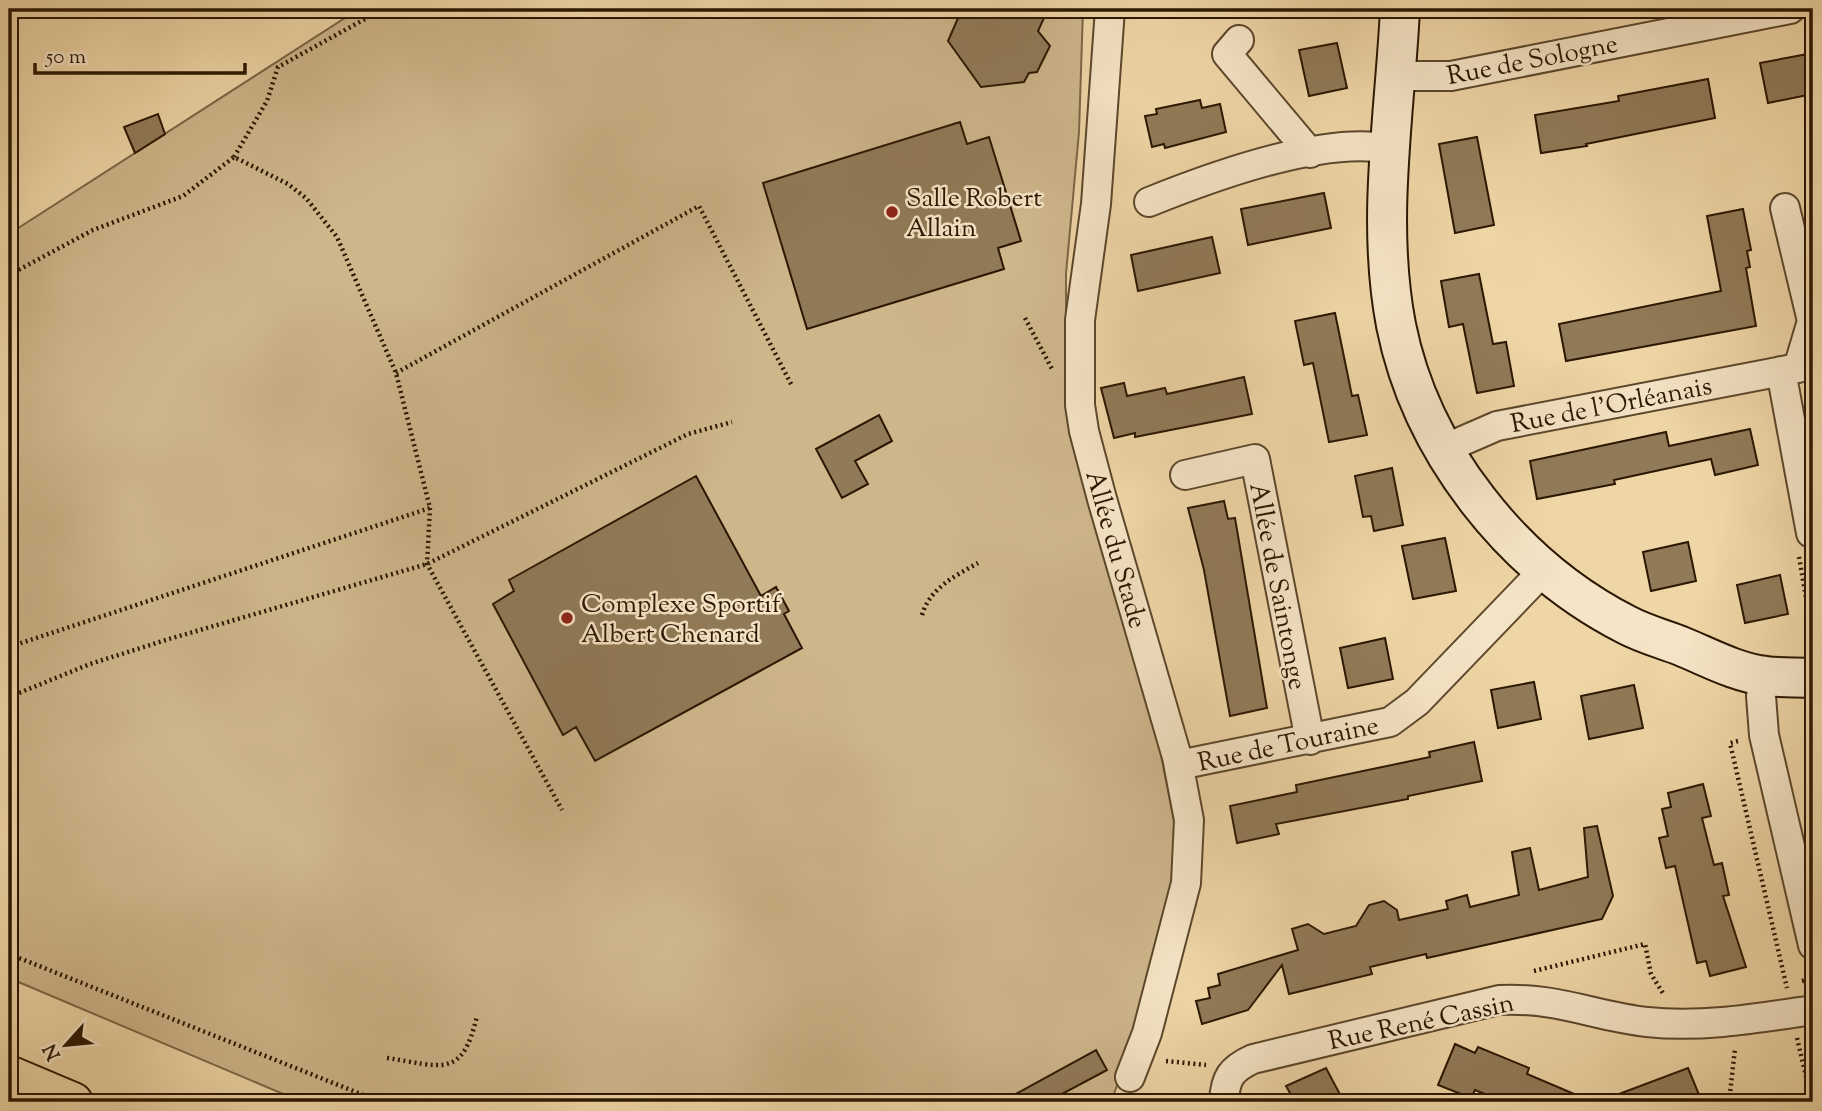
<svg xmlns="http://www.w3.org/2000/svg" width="1822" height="1111" viewBox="0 0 1822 1111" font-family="'Sorts Mill Goudy',serif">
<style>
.garden{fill:#ceb68b;stroke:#7c6646;stroke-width:2}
.building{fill:#917a58;stroke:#2b1702;stroke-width:2}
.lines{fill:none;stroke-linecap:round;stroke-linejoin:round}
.street-casing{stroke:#5c472b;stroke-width:32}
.secondary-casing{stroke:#2b1702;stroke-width:42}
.highway-casing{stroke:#2b1702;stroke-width:42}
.path{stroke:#2b1702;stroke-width:4.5;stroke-dasharray:2 3.5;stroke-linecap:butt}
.street{stroke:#f5e4c6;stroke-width:28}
.secondary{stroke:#f5e4c6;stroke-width:38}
.highway{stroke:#efd6a7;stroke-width:38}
.poi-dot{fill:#8f2418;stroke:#f5e4c6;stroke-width:2.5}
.labels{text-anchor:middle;stroke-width:5;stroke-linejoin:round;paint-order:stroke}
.street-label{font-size:26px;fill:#2b1702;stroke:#f5e4c6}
.poi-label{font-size:26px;fill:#2b1702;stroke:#f5e4c6;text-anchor:start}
</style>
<rect width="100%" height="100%" fill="#efd6a7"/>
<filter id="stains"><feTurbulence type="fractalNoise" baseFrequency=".00286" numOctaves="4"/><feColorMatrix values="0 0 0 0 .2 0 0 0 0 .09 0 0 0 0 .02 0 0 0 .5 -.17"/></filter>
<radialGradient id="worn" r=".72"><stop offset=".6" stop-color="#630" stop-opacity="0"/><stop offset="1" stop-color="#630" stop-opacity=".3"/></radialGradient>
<path class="garden" d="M 359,9 L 1083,9 L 1079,132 L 1066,274 L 1066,376 L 1151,705 L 1176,830 L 1176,868 L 1127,1058 L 1111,1102 L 302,1102 L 9,978 L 9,234 Z"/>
<path class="building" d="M 962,9 L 1048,9 L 1038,31 L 1050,46 L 1037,72 L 1029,73 L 1024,82 L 981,87 L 948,41 Z
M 1337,43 L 1347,88 L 1309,96 L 1299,50 Z
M 1813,53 L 1813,94 L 1768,103 L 1760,63 Z
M 1708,79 L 1715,118 L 1586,144 L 1587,146 L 1541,153 L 1535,115 L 1619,101 L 1618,96 Z
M 1200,100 L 1202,108 L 1220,104 L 1226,132 L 1165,148 L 1164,144 L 1152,147 L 1145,116 L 1157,114 L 1156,109 Z
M 158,114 L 165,134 L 135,153 L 124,127 Z
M 960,122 L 967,144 L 989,137 L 1021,241 L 998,248 L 1004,269 L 807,329 L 763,183 Z
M 1477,137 L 1494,225 L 1455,233 L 1439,144 Z
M 1324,193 L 1331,228 L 1248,245 L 1241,209 Z
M 1743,209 L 1751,250 L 1747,251 L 1750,267 L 1746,268 L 1756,326 L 1566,361 L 1559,324 L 1721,291 L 1707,216 Z
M 1212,237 L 1220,273 L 1138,291 L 1131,255 Z
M 1479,274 L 1493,344 L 1506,342 L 1514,386 L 1477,393 L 1463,324 L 1449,327 L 1441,281 Z
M 1335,313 L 1352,396 L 1358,395 L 1367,435 L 1329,442 L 1313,363 L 1304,365 L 1295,321 Z
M 1244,377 L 1252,414 L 1135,437 L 1135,433 L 1114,438 L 1101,388 L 1124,383 L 1127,396 L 1165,388 L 1167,394 Z
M 879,415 L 892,441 L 855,461 L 868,484 L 842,498 L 816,449 Z
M 1750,429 L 1758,465 L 1715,475 L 1711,459 L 1614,480 L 1615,484 L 1537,499 L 1530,461 L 1666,432 L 1669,446 Z
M 1392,468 L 1403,525 L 1374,531 L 1371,516 L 1363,517 L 1355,476 Z
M 696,476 L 761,596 L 776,587 L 789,611 L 784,614 L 802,648 L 595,761 L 576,727 L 563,735 L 493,604 L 514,591 L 509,580 Z
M 1224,501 L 1228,519 L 1235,518 L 1267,708 L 1230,716 L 1204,570 L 1188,508 Z
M 1445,538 L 1456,591 L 1413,599 L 1402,546 Z
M 1688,542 L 1696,581 L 1651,591 L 1643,552 Z
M 1780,575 L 1788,614 L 1745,623 L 1737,585 Z
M 1385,638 L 1393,679 L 1348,688 L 1340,648 Z
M 1534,682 L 1541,719 L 1498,728 L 1491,690 Z
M 1634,685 L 1643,728 L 1589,739 L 1581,696 Z
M 1474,742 L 1482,781 L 1408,796 L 1408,799 L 1276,824 L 1279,834 L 1237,843 L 1230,806 L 1297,792 L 1296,785 L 1430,757 L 1429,752 Z
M 1703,784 L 1711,816 L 1702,818 L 1708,842 L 1714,865 L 1722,863 L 1729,895 L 1723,896 L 1746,967 L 1710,976 L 1706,961 L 1697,963 L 1675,866 L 1666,868 L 1659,838 L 1668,836 L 1662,809 L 1671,807 L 1668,793 Z
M 1597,826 L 1613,896 L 1602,919 L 1427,958 L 1426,954 L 1370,967 L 1372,974 L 1289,994 L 1282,965 L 1248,1010 L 1202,1024 L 1196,1001 L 1210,998 L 1208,988 L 1220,985 L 1218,974 L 1298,950 L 1292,929 L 1308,924 L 1324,934 L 1356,926 L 1369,905 L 1384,901 L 1397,910 L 1399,920 L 1448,909 L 1446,901 L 1467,895 L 1470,907 L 1519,895 L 1512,852 L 1530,848 L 1539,890 L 1588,877 L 1584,828 Z
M 1455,1044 L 1475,1053 L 1478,1047 L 1529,1068 L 1527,1074 L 1593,1102 L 1505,1102 L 1475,1090 L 1471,1098 L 1438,1085 Z
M 1096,1050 L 1107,1070 L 1047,1102 L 1001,1102 Z
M 1326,1068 L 1344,1102 L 1295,1102 L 1286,1086 Z
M 1688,1068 L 1702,1102 L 1603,1102 L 1603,1100 Z"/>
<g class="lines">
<defs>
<path id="street" d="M 1110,9 L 1096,204 L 1080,320 L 1080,405 L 1084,431 L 1102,499 L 1177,757 L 1189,820 L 1186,883 L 1147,1033 L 1130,1077
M 1239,40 L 1227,54 L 1310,153
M 1397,76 L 1451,76 L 1790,9
M 1149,202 C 1211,177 1324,135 1390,149
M 1781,371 L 1811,533
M 1444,449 L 1497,426 L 1798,368 L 1812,321 L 1785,208
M 1185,475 L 1255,459 L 1310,740
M 1764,676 L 1761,696 L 1764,735 L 1813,945
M 1179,765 L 1390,722 L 1417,702 L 1544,570
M 1224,1102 C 1225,1078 1231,1069 1253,1059 L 1499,1000 C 1557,997 1594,1016 1647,1022 C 1702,1028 1759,1018 1813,1010"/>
<path id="secondary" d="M 1400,9 C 1395,113 1376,221 1396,325 C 1421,451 1513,567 1627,625 C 1644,634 1663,639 1681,646 C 1708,657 1737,673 1766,676 C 1781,678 1798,677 1813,678"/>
<path id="highway" d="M 9,1075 L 73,1102"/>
</defs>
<use href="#street" class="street-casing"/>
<use href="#secondary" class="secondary-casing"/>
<use href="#highway" class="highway-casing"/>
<path class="path" d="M 234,157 L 267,101 L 278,67 L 383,9
M 9,275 L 93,230 L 183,196 L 234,157 L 288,184 L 306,198 L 337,237 L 396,373 L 430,508 L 9,647
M 1025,318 L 1052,369
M 396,373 L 699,206 L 792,386
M 430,508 L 427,564 L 562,810
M 1799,557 L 1813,638
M 922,615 C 930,588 955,576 978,563
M 9,697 L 90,664 L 169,639 L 427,564 L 688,434 L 732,422
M 1738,741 L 1730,743 L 1787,988
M 9,954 L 381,1102
M 1534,971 L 1645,944 L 1651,974 L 1664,995
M 1802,981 L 1813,978
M 1797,1038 L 1812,1102
M 387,1058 C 442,1066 462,1080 477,1016
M 1166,1061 L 1206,1065
M 1729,1102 L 1735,1049"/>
<use href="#street" class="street"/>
<use href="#secondary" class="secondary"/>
<use href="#highway" class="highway"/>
</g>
<g class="poi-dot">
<circle cx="892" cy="212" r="7"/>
<circle cx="567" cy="618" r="7"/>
</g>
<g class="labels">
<g class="street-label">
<text transform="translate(1532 59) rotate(-11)" y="9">Rue de Sologne</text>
<text transform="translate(1611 404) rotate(-11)" y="9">Rue de l'Orléanais</text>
<text transform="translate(1117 549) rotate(74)" y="9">Allée du Stade</text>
<text transform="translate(1279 586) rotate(79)" y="9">Allée de Saintonge</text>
<text transform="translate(1288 743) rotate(-12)" y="9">Rue de Touraine</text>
<text transform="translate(1421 1021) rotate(-12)" y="9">Rue René Cassin</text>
</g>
<g class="poi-label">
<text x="906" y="206">Salle Robert<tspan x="906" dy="30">Allain</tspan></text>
<text x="581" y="612">Complexe Sportif<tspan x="581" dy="30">Albert Chenard</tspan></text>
</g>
</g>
<rect width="1822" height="1111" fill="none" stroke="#efd6a7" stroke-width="35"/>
<rect x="10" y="10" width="1801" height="1090" fill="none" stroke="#2b1702" stroke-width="3.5"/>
<rect x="18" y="18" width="1787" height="1076" fill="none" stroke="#2b1702" stroke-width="2"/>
<g transform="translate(66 1045) rotate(243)" stroke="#f5e4c6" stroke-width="5" paint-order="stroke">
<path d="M0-5L12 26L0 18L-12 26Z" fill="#2b1702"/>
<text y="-10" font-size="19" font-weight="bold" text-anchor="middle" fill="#2b1702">N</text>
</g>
<path d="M35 63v10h210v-10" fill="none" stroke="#2b1702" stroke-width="3.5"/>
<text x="46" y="63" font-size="21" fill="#2b1702" stroke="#f5e4c6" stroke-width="5" paint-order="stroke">50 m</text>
<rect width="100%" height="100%" filter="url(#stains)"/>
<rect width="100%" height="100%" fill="url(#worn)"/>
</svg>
